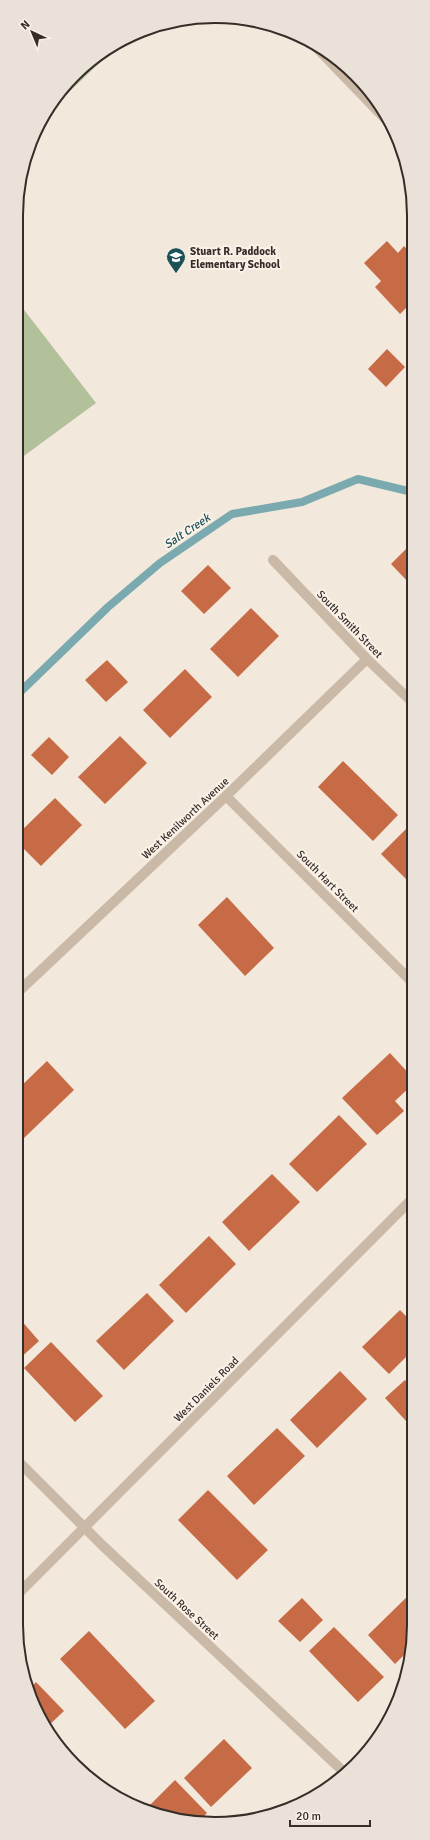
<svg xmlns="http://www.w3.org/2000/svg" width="430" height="1840" viewBox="0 0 430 1840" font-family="Signika,sans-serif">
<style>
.grass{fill:#b3c19b}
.cemetery{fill:url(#cemetery-stones)}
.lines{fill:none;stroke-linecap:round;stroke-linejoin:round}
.stream{stroke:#7aaaaf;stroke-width:8}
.building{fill:#c66b45}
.minor{stroke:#cab9a7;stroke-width:10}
.labels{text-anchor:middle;stroke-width:4;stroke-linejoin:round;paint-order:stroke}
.poi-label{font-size:11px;font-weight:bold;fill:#372d28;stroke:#faf2e8;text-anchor:start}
.street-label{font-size:11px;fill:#372d28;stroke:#faf2e8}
.water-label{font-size:12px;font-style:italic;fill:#1d5158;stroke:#faf2e8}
.rim{fill:none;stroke:#372d28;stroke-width:2}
</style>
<defs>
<pattern id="cemetery-stones" width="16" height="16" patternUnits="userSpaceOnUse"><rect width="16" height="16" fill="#b3c19b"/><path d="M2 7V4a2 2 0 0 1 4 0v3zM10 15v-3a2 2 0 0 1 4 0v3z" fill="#929d7e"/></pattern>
</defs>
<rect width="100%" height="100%" fill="#f2e8db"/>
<path class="grass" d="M 18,302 L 96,403 L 17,461 Z"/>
<path class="cemetery" d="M 117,46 L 42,118 L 94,57 Z"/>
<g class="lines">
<path class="stream" d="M 17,695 L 108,607 L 160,563 L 232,514 L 302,502 L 358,479 L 412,492"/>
</g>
<path class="building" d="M 387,241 L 398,253 L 404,246 L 412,255 L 412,302 L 400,314 L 375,287 L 381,281 L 364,263 Z
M 387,349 L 405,367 L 386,387 L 368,369 Z
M 412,543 L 412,586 L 391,564 Z
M 208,565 L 231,588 L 204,614 L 181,591 Z
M 251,608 L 279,636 L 238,677 L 210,649 Z
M 107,660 L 128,682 L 106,702 L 85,680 Z
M 185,669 L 212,697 L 170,738 L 143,710 Z
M 120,736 L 147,763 L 105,804 L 78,777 Z
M 49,737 L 69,757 L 52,775 L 31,755 Z
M 343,761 L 398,815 L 373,841 L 318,787 Z
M 55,798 L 82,825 L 41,866 L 17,842 L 17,835 Z
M 409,826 L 412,829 L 412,885 L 381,854 Z
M 227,897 L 274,948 L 245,976 L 198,925 Z
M 390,1053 L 412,1077 L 412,1085 L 395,1101 L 404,1111 L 377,1135 L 342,1098 Z
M 47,1061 L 74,1090 L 24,1138 L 17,1131 L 17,1090 Z
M 339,1115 L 367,1144 L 317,1192 L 289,1164 Z
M 272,1174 L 300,1202 L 249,1251 L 222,1222 Z
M 209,1236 L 236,1264 L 186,1313 L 159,1285 Z
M 147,1293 L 174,1321 L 124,1370 L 96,1341 Z
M 400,1310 L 412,1322 L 412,1351 L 389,1374 L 362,1347 Z
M 20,1319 L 39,1341 L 17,1361 L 16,1322 Z
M 51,1342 L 103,1396 L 75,1422 L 24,1368 Z
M 340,1371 L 367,1399 L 317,1448 L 290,1420 Z
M 405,1380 L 412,1388 L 412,1415 L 406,1421 L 385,1398 Z
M 277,1428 L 305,1456 L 254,1505 L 227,1476 Z
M 208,1490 L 268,1550 L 237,1580 L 178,1520 Z
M 412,1592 L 412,1647 L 395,1664 L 368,1635 Z
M 302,1598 L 323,1620 L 300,1642 L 278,1621 Z
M 334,1627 L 384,1677 L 358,1702 L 309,1651 Z
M 89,1631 L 155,1701 L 125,1729 L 60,1659 Z
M 36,1682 L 64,1711 L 47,1727 L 31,1701 L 29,1690 Z
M 224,1739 L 252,1768 L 211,1807 L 184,1778 Z
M 175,1780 L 207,1813 L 198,1822 L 146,1809 Z"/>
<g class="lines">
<path class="minor" d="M 314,45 L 394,128
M 273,560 L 367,659 L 412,702
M 226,796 L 412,982
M 17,993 L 226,796 L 367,659
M 16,1459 L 102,1545 L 345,1773
M 16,1596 L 412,1199"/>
</g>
<defs>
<symbol id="school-pin" viewBox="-11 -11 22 30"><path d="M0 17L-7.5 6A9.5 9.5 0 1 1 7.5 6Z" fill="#1d5158" stroke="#faf2e8"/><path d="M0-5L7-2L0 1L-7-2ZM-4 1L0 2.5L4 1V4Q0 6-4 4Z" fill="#fff"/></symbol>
</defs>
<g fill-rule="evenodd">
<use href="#school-pin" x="165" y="246" width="22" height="30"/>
</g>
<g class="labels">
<g class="poi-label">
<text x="190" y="255">Stuart R. Paddock<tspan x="190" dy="13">Elementary School</tspan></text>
</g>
<g class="street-label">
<text transform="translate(350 624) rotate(46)" y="4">South Smith Street</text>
<text transform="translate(185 818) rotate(-43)" y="4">West Kenilworth Avenue</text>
<text transform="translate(328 881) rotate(45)" y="4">South Hart Street</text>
<text transform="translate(206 1389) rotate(-45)" y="4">West Daniels Road</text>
<text transform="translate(187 1609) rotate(43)" y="4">South Rose Street</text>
</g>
<g class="water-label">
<text transform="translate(187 531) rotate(-34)" y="4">Salt Creek</text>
</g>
</g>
<path d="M0 0H430V1840H0ZM215 23H215A192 192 0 0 1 407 215V1625A192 192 0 0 1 215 1817H215A192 192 0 0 1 23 1625V215A192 192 0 0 1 215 23Z" fill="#eae2d9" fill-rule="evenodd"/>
<path class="rim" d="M215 23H215A192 192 0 0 1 407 215V1625A192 192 0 0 1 215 1817H215A192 192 0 0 1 23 1625V215A192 192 0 0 1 215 23Z"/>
<g transform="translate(32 32) rotate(316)" stroke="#faf2e8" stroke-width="3" paint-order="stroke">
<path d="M0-3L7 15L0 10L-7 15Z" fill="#372d28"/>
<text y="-6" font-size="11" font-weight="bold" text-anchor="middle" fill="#372d28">N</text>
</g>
<path d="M290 1820v6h80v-6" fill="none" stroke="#372d28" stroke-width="2"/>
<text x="296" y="1820" font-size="12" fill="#372d28" stroke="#faf2e8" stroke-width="3" paint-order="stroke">20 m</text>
</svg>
